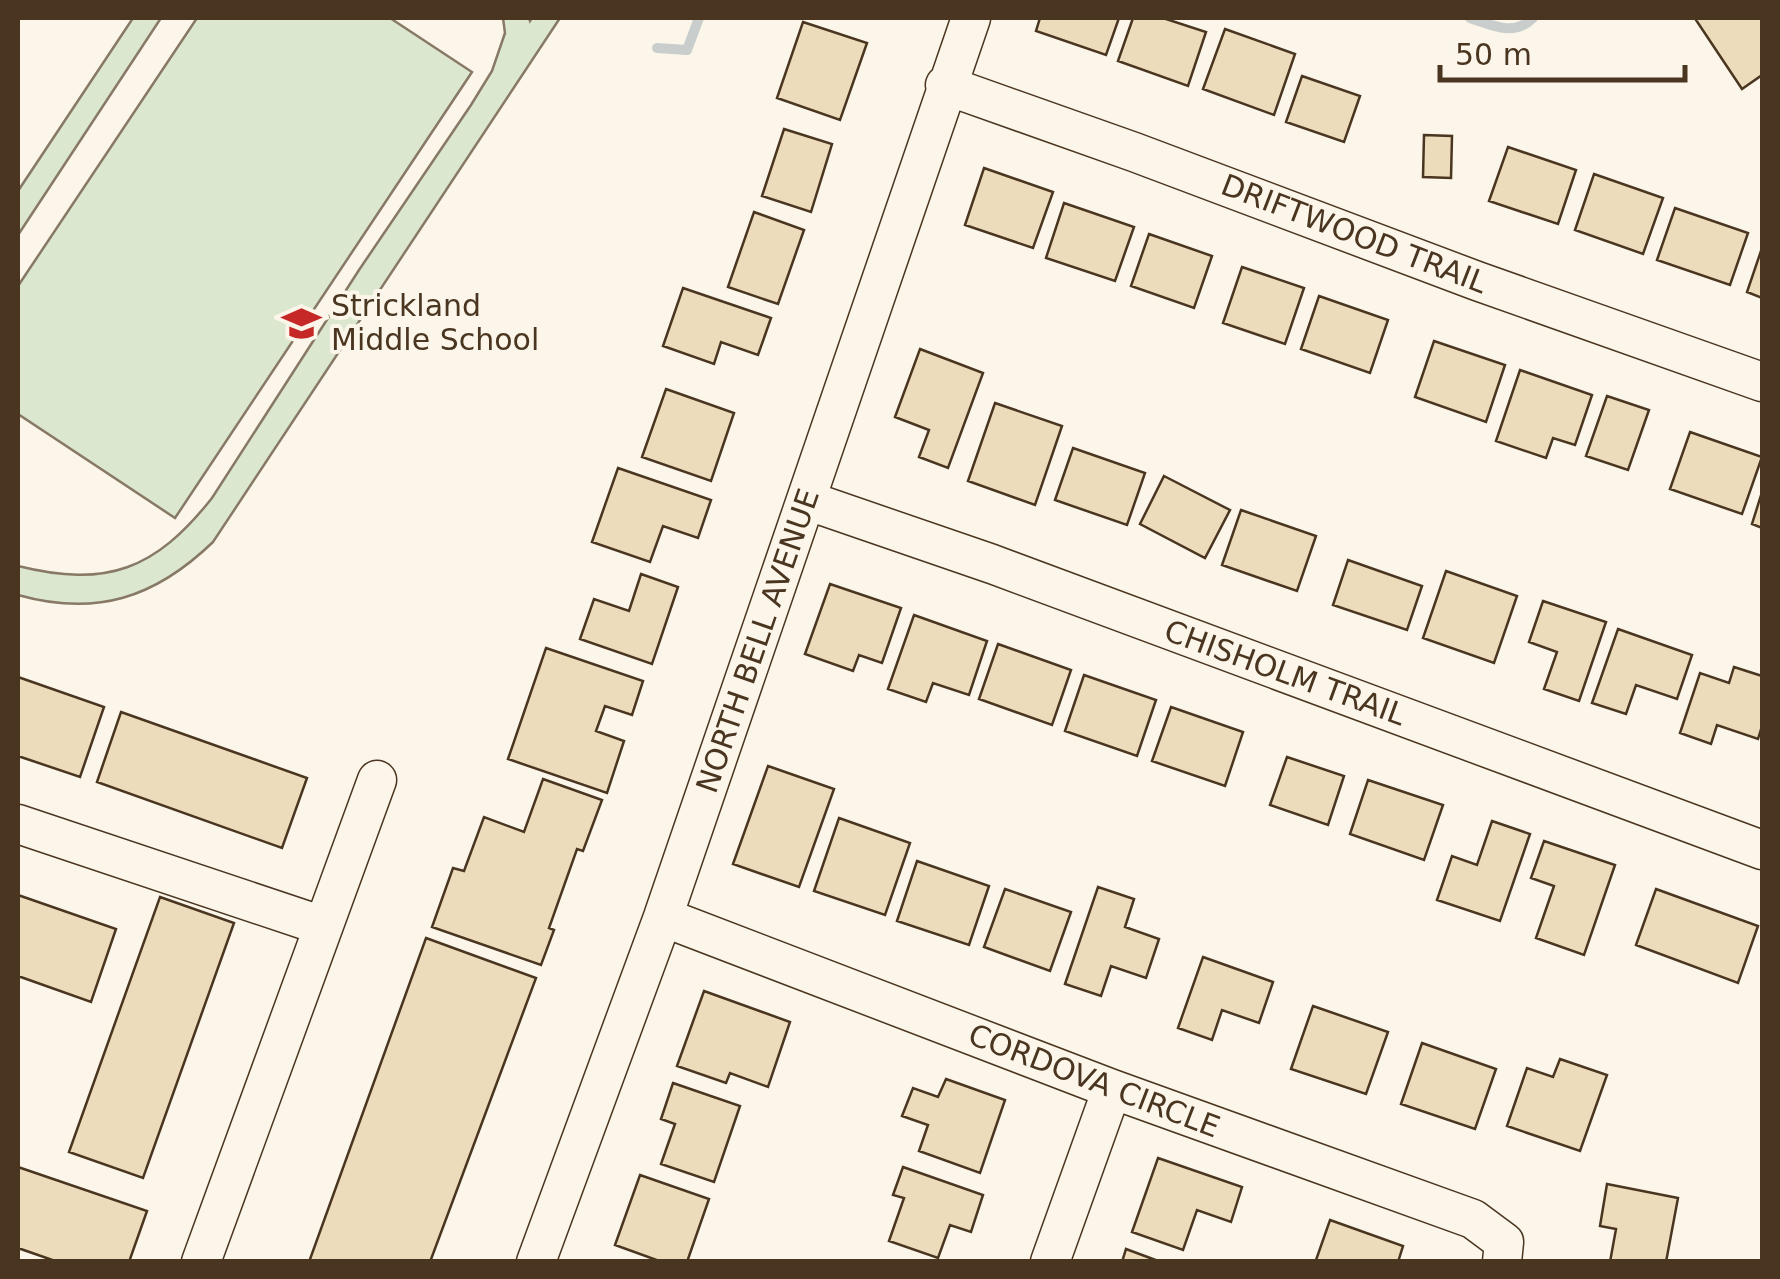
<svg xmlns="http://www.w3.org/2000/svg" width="1780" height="1279" viewBox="0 0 1780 1279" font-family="'DejaVu Sans',sans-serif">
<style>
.green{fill:#dce7d0;stroke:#887966;stroke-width:2.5}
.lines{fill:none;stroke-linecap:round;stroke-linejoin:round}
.stream{stroke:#c9cecd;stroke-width:10}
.building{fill:#ecdcbc;stroke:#4a3520;stroke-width:2.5}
.minor-casing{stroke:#4a3520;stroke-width:41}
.minor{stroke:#fbf6e9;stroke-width:38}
.labels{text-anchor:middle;stroke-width:8;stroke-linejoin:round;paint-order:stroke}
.street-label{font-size:30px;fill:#4a3520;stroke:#fbf6e9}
.poi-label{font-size:30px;fill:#4a3520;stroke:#fbf6e9;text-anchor:start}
</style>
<rect width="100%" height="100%" fill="#fbf6e9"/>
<path class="green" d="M 133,18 L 161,18 L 18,235 L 18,191 Z
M 197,18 L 390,18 L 472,72 L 175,518 L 18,414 L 18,286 Z
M 503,18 L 529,18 L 530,21 L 532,18 L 560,18 L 213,542 C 155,598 96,617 18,595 L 18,566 C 107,588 155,570 212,498 L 359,270 L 471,105 L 492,71 L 505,33 Z"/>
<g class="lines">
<path class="stream" d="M 1470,18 C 1491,25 1514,37 1533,18
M 657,48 L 687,50 L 699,18"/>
</g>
<path class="building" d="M 1040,18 L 1119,18 L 1106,55 L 1036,31 Z
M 1133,18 L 1163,18 L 1206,32 L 1188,86 L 1118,61 Z
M 1700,18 L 1762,18 L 1762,75 L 1742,89 L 1696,20 Z
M 803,22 L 867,43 L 840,120 L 777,98 Z
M 1225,29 L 1295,54 L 1274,115 L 1203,89 Z
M 1302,76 L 1360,96 L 1344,142 L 1286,122 Z
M 784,129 L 832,144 L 811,212 L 762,196 Z
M 1424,135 L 1452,136 L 1451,178 L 1423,177 Z
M 1508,147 L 1576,170 L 1558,224 L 1489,201 Z
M 984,168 L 1053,192 L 1033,248 L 965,225 Z
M 1594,174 L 1663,198 L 1643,254 L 1575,230 Z
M 1064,203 L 1134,227 L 1115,281 L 1046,258 Z
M 1675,208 L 1748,233 L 1730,285 L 1657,260 Z
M 754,212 L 804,230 L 778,304 L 728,287 Z
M 1149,234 L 1212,256 L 1194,308 L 1131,286 Z
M 1762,248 L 1762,298 L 1747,292 Z
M 1242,267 L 1304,288 L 1285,344 L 1223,323 Z
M 683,288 L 771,318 L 758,355 L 721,342 L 714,364 L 663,346 Z
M 1319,296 L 1388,320 L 1370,373 L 1301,349 Z
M 1434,341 L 1505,365 L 1486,422 L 1415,397 Z
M 920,349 L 983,373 L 948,468 L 919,457 L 929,430 L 895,417 Z
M 1520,370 L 1592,395 L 1575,445 L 1553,438 L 1546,458 L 1496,441 Z
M 666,389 L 734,413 L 711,481 L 642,457 Z
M 1607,396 L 1649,410 L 1628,470 L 1586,456 Z
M 995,403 L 1062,426 L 1035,505 L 968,481 Z
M 1690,432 L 1762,457 L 1742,514 L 1670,489 Z
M 1073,448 L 1145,473 L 1127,525 L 1055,500 Z
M 618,468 L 711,500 L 698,538 L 663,526 L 650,562 L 592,542 Z
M 1164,476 L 1230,510 L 1205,558 L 1140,524 Z
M 1762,492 L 1762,528 L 1752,524 Z
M 1241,510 L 1316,536 L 1297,591 L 1222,565 Z
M 1348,560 L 1422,586 L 1407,630 L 1333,605 Z
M 1446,571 L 1517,596 L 1494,663 L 1423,638 Z
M 641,574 L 678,587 L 652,664 L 580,639 L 594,599 L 629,611 Z
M 830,584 L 901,608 L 882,663 L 859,655 L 853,671 L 805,654 Z
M 1543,601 L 1606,622 L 1579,701 L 1544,689 L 1557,652 L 1529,642 Z
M 914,615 L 987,641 L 969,695 L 933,683 L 926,702 L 888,689 Z
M 1618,629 L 1692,655 L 1677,699 L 1636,685 L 1626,714 L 1592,703 Z
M 998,644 L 1071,670 L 1052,725 L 979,699 Z
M 546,648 L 643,681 L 632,715 L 605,706 L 596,731 L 624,741 L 607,793 L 508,759 Z
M 1734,667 L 1762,676 L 1762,726 L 1758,739 L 1717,725 L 1711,744 L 1680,733 L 1700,673 L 1729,683 Z
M 1084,675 L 1156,700 L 1137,756 L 1065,731 Z
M 18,677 L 104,707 L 80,777 L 18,756 Z
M 1171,707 L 1243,732 L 1225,786 L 1152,761 Z
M 121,712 L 307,778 L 282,848 L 97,782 Z
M 1287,757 L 1344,776 L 1328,825 L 1270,805 Z
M 768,766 L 834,789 L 799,887 L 733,864 Z
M 543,779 L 602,800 L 583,851 L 577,849 L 549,928 L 554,930 L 541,965 L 432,927 L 453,868 L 464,871 L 484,817 L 524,832 Z
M 1368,780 L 1443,805 L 1424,860 L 1350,834 Z
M 839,818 L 910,843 L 885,915 L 814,891 Z
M 1492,821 L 1530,834 L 1500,921 L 1437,900 L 1452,856 L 1477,865 Z
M 1544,841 L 1615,865 L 1584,955 L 1536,938 L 1554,886 L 1531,878 Z
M 917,861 L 989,886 L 969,945 L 897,921 Z
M 1098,887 L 1134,899 L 1125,927 L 1159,939 L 1146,978 L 1111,966 L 1101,996 L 1065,984 Z
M 1005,889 L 1071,912 L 1050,971 L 984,947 Z
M 1656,889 L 1758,926 L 1738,983 L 1636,945 Z
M 18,895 L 116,929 L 91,1002 L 18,976 Z
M 160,897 L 234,923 L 143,1178 L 69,1152 Z
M 426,938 L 536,978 L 430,1262 L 309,1262 Z
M 1203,957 L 1273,982 L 1259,1023 L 1222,1010 L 1212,1040 L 1178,1028 Z
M 704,991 L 790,1022 L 768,1087 L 730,1073 L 726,1083 L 677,1066 Z
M 1313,1006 L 1388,1032 L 1366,1094 L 1291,1069 Z
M 1422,1043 L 1496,1069 L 1475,1129 L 1401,1104 Z
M 1560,1059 L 1607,1075 L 1580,1151 L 1507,1126 L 1527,1068 L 1553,1077 Z
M 946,1079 L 1005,1100 L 980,1173 L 919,1151 L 928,1125 L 902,1116 L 913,1088 L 938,1097 Z
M 673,1083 L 740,1106 L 714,1182 L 661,1164 L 675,1124 L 661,1119 Z
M 1158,1158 L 1242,1187 L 1231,1222 L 1197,1210 L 1183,1250 L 1132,1232 Z
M 18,1167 L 147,1211 L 129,1262 L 58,1262 L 18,1248 Z
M 903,1167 L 983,1195 L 971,1232 L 950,1225 L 938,1258 L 889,1241 L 904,1198 L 893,1195 Z
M 640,1175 L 709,1199 L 687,1262 L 662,1262 L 615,1245 Z
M 1607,1184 L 1678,1198 L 1666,1262 L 1610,1262 L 1616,1229 L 1600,1226 Z
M 1330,1220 L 1403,1246 L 1398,1262 L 1316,1260 Z
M 1126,1249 L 1161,1262 L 1122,1262 Z"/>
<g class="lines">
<defs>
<path id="minor" d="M 945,85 L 1134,152 L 1477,281 L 1762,382
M 806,500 L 992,564 L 1762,850
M 18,824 L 323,926
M 663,917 L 1112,1089 L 1473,1219 L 1504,1242 L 1502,1262
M 201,1262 L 377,780
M 536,1262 L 663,917 L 971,18
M 1050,1262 L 1112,1089"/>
</defs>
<use href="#minor" class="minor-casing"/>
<use href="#minor" class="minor"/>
</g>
<defs>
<symbol id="school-bare" viewBox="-9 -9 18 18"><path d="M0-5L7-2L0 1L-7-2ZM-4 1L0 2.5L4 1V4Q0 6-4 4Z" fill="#c62828" stroke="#fbf6e9" stroke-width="2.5" paint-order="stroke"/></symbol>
</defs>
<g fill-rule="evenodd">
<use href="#school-bare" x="274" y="296" width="55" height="55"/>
</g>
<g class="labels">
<g class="street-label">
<text transform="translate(1354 234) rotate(21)" y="10">DRIFTWOOD TRAIL</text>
<text transform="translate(758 641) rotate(-71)" y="10">NORTH BELL AVENUE</text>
<text transform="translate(1285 673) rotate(20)" y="10">CHISHOLM TRAIL</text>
<text transform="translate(1094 1081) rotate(21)" y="10">CORDOVA CIRCLE</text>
</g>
<g class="poi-label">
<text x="331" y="316">Strickland<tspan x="331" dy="34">Middle School</tspan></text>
</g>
</g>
<rect width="1780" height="1279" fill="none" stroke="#4a3520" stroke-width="40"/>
<path d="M1440 65v15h245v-15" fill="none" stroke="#4a3520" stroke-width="5"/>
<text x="1455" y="65" font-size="30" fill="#4a3520" stroke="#fbf6e9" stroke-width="8" paint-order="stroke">50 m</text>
</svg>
